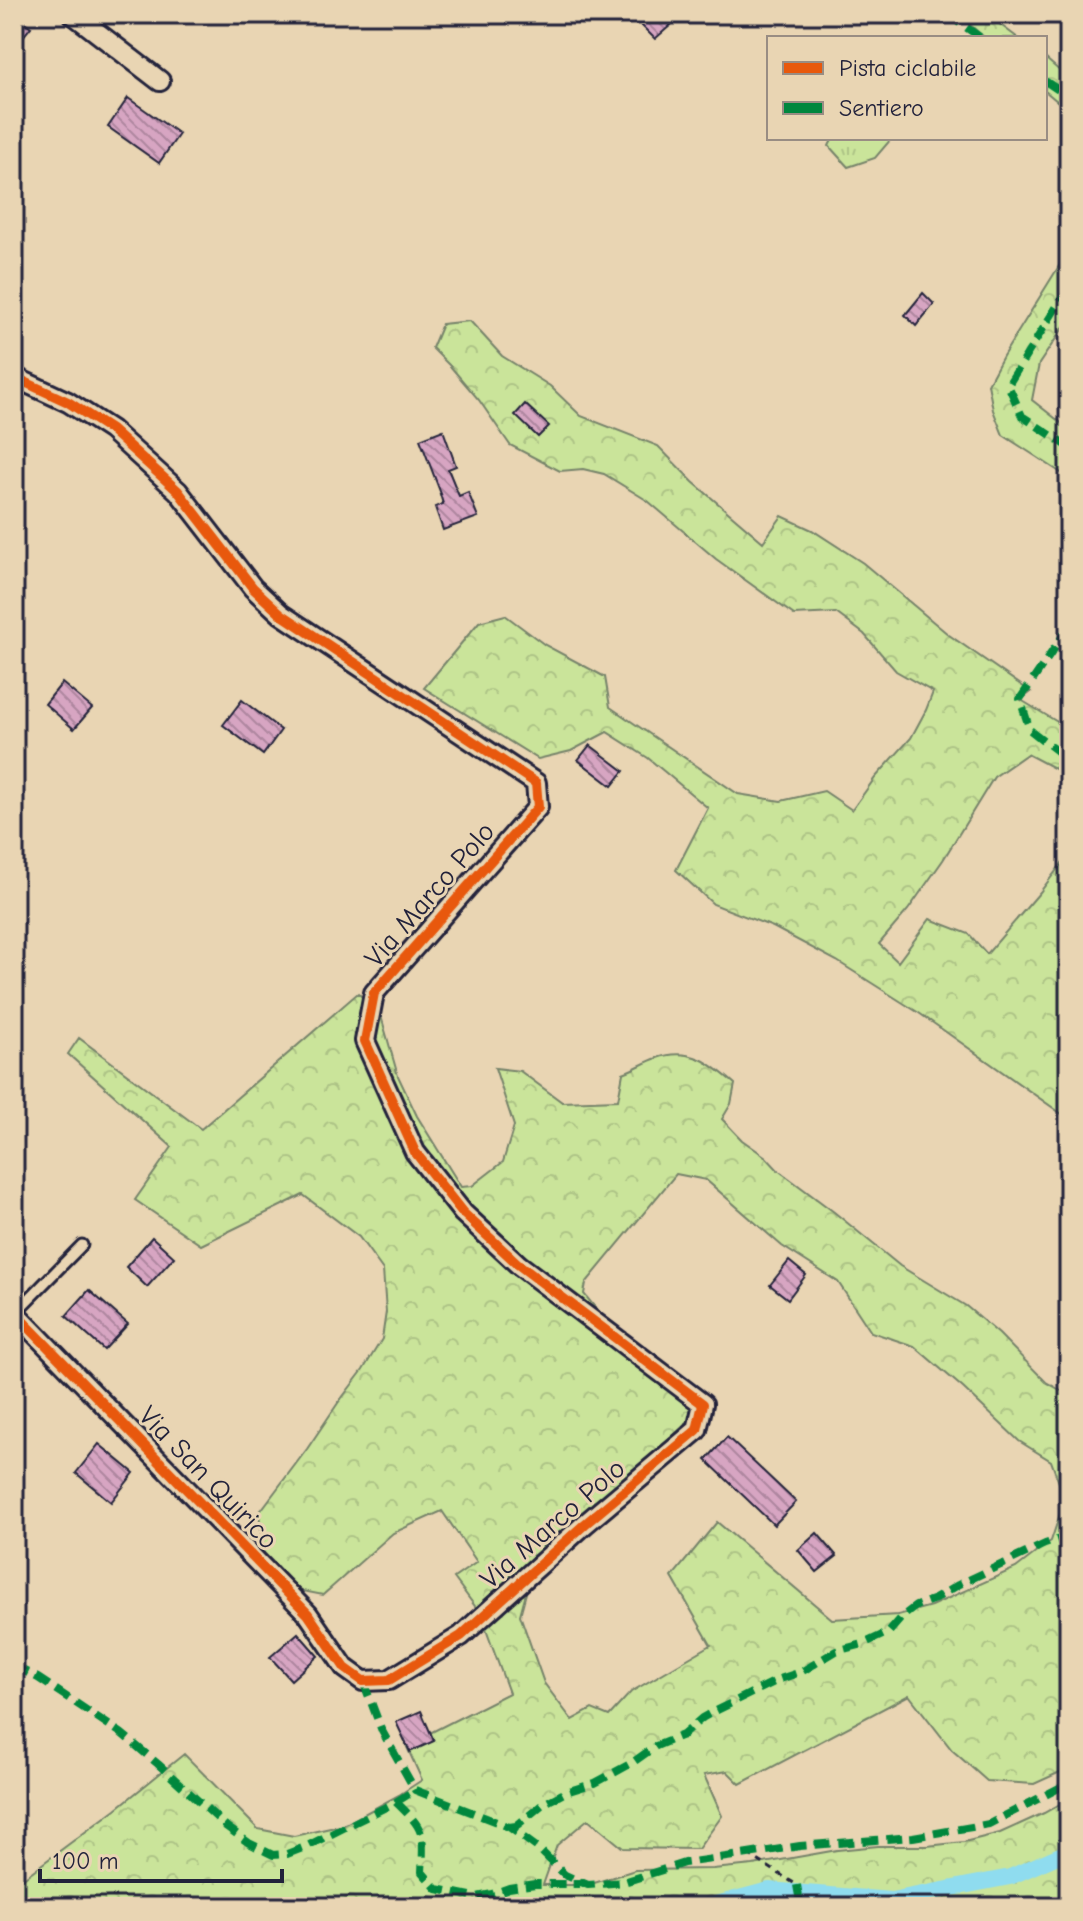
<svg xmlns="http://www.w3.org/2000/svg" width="1083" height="1921" viewBox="0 0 1083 1921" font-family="'Comic Neue',sans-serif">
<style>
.grass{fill:url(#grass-tufts);stroke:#76836a;stroke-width:2}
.forest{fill:url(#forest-crowns);stroke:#76836a;stroke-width:2;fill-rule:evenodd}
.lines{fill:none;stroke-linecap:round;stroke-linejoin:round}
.canal{stroke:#8fdcef;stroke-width:16}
.building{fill:url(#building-back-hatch);stroke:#22223b;stroke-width:2}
.lane-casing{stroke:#22223b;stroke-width:15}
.street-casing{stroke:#22223b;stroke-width:24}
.path{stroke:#22223b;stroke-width:3;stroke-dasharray:6 6;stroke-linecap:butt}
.lane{stroke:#e9d5b3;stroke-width:9}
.street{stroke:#e9d5b3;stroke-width:18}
.quiet{stroke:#00873e;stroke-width:8;stroke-dasharray:16 8;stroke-linecap:butt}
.cycleway-casing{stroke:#e9d5b3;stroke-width:15}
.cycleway{stroke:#e8590c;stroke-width:10}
.labels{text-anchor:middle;stroke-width:6;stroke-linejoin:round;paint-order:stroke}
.street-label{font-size:28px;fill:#22223b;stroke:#e9d5b3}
</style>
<defs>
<pattern id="grass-tufts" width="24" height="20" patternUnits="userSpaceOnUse" patternTransform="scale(2)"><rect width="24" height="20" fill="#cae49a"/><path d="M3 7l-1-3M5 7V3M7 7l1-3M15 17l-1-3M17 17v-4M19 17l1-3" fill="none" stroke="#adc386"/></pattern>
<pattern id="forest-crowns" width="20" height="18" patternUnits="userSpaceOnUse" patternTransform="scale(2)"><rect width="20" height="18" fill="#cae49a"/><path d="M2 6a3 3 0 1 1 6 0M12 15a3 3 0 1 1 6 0" fill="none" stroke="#adc386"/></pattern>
<pattern id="building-back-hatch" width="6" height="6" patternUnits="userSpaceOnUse" patternTransform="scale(2)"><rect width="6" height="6" fill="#d7a5c2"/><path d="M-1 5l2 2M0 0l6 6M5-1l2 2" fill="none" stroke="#ae869f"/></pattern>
</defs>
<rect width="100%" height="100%" fill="#e9d5b3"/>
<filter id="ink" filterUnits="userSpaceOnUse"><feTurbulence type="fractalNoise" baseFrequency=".0125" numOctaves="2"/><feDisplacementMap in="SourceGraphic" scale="16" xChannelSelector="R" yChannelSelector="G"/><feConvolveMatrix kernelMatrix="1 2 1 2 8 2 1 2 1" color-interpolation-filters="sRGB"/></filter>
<g filter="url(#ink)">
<path class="grass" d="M 833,138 L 892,138 L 875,158 L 848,167 L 829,146 Z"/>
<path class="forest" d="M 958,14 L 986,14 L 1018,38 L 985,38 Z
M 1045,58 L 1069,79 L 1069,111 L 1045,91 Z
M 1069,250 L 1069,319 L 1039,364 L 1032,400 L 1069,429 L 1069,478 L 1003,435 L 993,410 L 988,384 L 1003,356 Z
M 470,321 L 502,356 L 550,386 L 581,416 L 658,446 L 693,482 L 763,542 L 782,516 L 812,530 L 863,563 L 949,635 L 1031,692 L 1021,700 L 1069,729 L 1069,776 L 1027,754 L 994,777 L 943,860 L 908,910 L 879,944 L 898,962 L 930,919 L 969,934 L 987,954 L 1040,892 L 1069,854 L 1069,1119 L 919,1013 L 837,961 L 773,927 L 713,904 L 676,870 L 708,808 L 648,758 L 607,732 L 571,751 L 538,759 L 424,688 L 479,622 L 505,615 L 545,645 L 605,677 L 610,707 L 738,794 L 781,801 L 824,791 L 852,810 L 875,778 L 911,738 L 926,710 L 933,692 L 896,671 L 864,634 L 836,613 L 794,615 L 716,559 L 648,501 L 604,474 L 583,469 L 560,471 L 510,445 L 479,400 L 450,366 L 432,348 L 442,324 Z
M 358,993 L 381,1016 L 398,1076 L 417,1116 L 461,1187 L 472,1186 L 503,1162 L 514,1126 L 495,1068 L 520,1071 L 562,1102 L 618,1100 L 623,1073 C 635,1069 645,1062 657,1058 C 691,1046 712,1064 735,1084 L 731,1104 L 722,1119 L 742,1140 L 766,1157 L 778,1170 L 834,1212 L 900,1266 L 966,1306 L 999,1334 L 1046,1382 L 1069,1395 L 1069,1768 L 1034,1784 L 987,1781 L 952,1750 L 909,1695 L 740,1784 L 727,1771 L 704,1775 L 722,1816 L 698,1849 L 623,1848 L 588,1819 L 557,1845 L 543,1885 L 588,1885 L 635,1870 L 713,1869 L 753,1865 L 837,1850 L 878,1846 L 927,1846 L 964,1842 L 1000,1833 L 1044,1813 L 1069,1799 L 1069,1907 L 14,1907 L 14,1885 L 116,1809 L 184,1754 L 258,1829 L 294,1836 L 344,1825 L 399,1795 L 422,1780 L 406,1745 L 509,1693 L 480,1613 L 454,1578 L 477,1562 L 442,1511 L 393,1533 L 323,1595 L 267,1584 L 259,1513 L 307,1449 L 338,1403 L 363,1370 L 382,1339 L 386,1312 L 383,1270 L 359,1237 L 303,1195 L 201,1245 L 135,1200 L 172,1147 L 68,1054 L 79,1038 L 201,1129 ZM 676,1174 L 706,1180 L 782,1246 L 838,1282 L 871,1332 L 914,1346 L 963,1388 L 1019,1441 L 1051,1461 L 1065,1499 L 1051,1541 L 1016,1568 L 931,1606 L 898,1615 L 832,1619 L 717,1522 L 672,1577 L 711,1645 L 631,1692 L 609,1716 L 592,1709 L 572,1720 L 544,1683 L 520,1615 L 533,1567 L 646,1467 L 653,1455 L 697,1413 L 629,1349 L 584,1294 L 586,1283 Z"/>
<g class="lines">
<path class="canal" d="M 705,1907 L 769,1890 L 891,1900 L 1010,1877 L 1069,1851"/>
</g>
<path class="building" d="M 14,14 L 31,27 L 14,48 Z
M 653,14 L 659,14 L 671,25 L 655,39 L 641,25 Z
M 128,98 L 179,134 L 159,163 L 108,127 Z
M 923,293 L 934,304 L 916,326 L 905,315 Z
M 525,404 L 549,426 L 538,437 L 515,415 Z
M 443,430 L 456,466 L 448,469 L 459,496 L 468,492 L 478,517 L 443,530 L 435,507 L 443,504 L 440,494 L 441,494 L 420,439 Z
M 62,683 L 92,708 L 74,729 L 45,704 Z
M 242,700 L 281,730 L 263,755 L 223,725 Z
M 590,745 L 624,771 L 612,786 L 578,760 Z
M 152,1237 L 174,1257 L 147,1287 L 126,1267 Z
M 789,1261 L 806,1275 L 788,1299 L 770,1285 Z
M 89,1290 L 128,1324 L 104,1350 L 66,1316 Z
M 727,1437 L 796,1502 L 774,1525 L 706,1460 Z
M 99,1444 L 134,1473 L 111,1502 L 76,1473 Z
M 817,1533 L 837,1556 L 817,1572 L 798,1550 Z
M 298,1633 L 318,1656 L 291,1680 L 270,1657 Z
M 421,1711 L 434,1741 L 410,1752 L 396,1722 Z"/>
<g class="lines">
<defs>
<path id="lane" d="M 15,1313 L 82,1245"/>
<path id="street" d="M 73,14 L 160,81
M 14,377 L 68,402 L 111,430 L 178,491 L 253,588 L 281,614 L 536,783 L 538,807 L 374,993 L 365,1041 L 415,1152 L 463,1213 L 519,1265 L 703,1404 L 697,1430 L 585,1524 L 461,1636 L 389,1680 L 363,1681 L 345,1668 L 308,1614 L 14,1312"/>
</defs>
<use href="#lane" class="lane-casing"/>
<use href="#street" class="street-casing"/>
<path class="path" d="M 748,1854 L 797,1885"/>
<use href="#lane" class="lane"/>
<use href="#street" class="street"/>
<path class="quiet" d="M 947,14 L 981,38
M 1045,81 L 1069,97
M 1069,287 L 1008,385 L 1022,416 L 1069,447
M 1069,627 L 1020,699 L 1030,730 L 1069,760
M 14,1666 L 38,1678 L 121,1733 L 158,1764 L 227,1827 L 249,1843 L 273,1855 L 287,1854 L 305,1847 L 396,1802 L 415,1790
M 363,1681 L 382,1731 L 415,1790 L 509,1827 L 539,1849 L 565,1875 L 588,1885 L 624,1882 L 684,1863 L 748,1854 L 800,1846 L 913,1837 L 989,1824 L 1059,1788 L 1069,1785
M 396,1802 C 425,1830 424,1832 422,1872 L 437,1889 L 476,1897 L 492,1894 L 509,1888 L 535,1884 L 580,1884
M 509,1827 L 516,1826 L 543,1804 L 566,1792 L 595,1783 L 632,1763 L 656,1746 L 683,1735 L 702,1718 L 713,1712 L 780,1679 L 801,1672 L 836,1651 L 863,1644 L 889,1632 L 903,1616 L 916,1606 L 935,1599 L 958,1585 L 1045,1544 L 1069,1536
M 797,1885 L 800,1902 L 799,1907"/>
<defs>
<path id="cycleway" d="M 14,377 L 68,402 L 111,430 L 178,491 L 253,588 L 281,614 L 536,783 L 538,807 L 374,993 L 365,1041 L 415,1152 L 463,1213 L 519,1265 L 703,1404 L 697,1430 L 585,1524 L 461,1636 L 389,1680 L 363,1681 L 345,1668 L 308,1614 L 14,1312"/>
</defs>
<use href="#cycleway" class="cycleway-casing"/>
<use href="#cycleway" class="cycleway"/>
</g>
</g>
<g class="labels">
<g class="street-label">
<text transform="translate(429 894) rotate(-49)" y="10">Via Marco Polo</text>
<text transform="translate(209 1477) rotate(46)" y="10">Via San Quirico</text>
<text transform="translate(552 1523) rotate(-41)" y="10">Via Marco Polo</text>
</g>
</g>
<rect width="1083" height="1921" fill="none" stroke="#e9d5b3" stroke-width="48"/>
<rect x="24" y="24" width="1035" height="1873" fill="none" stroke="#22223b" stroke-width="3" filter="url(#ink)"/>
<rect x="767" y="36" width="280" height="104" fill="#e9d5b3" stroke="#998d83" stroke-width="2"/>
<rect x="783" y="62" width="40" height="12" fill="#e8590c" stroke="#998d83" stroke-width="2"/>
<text x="839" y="76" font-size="24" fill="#22223b">Pista ciclabile</text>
<rect x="783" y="102" width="40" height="12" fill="#00873e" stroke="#998d83" stroke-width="2"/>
<text x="839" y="116" font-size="24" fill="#22223b">Sentiero</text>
<path d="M40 1869v12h242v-12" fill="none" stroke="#22223b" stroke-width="4"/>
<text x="52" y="1869" font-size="24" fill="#22223b" stroke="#e9d5b3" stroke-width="6" paint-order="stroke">100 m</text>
</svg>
